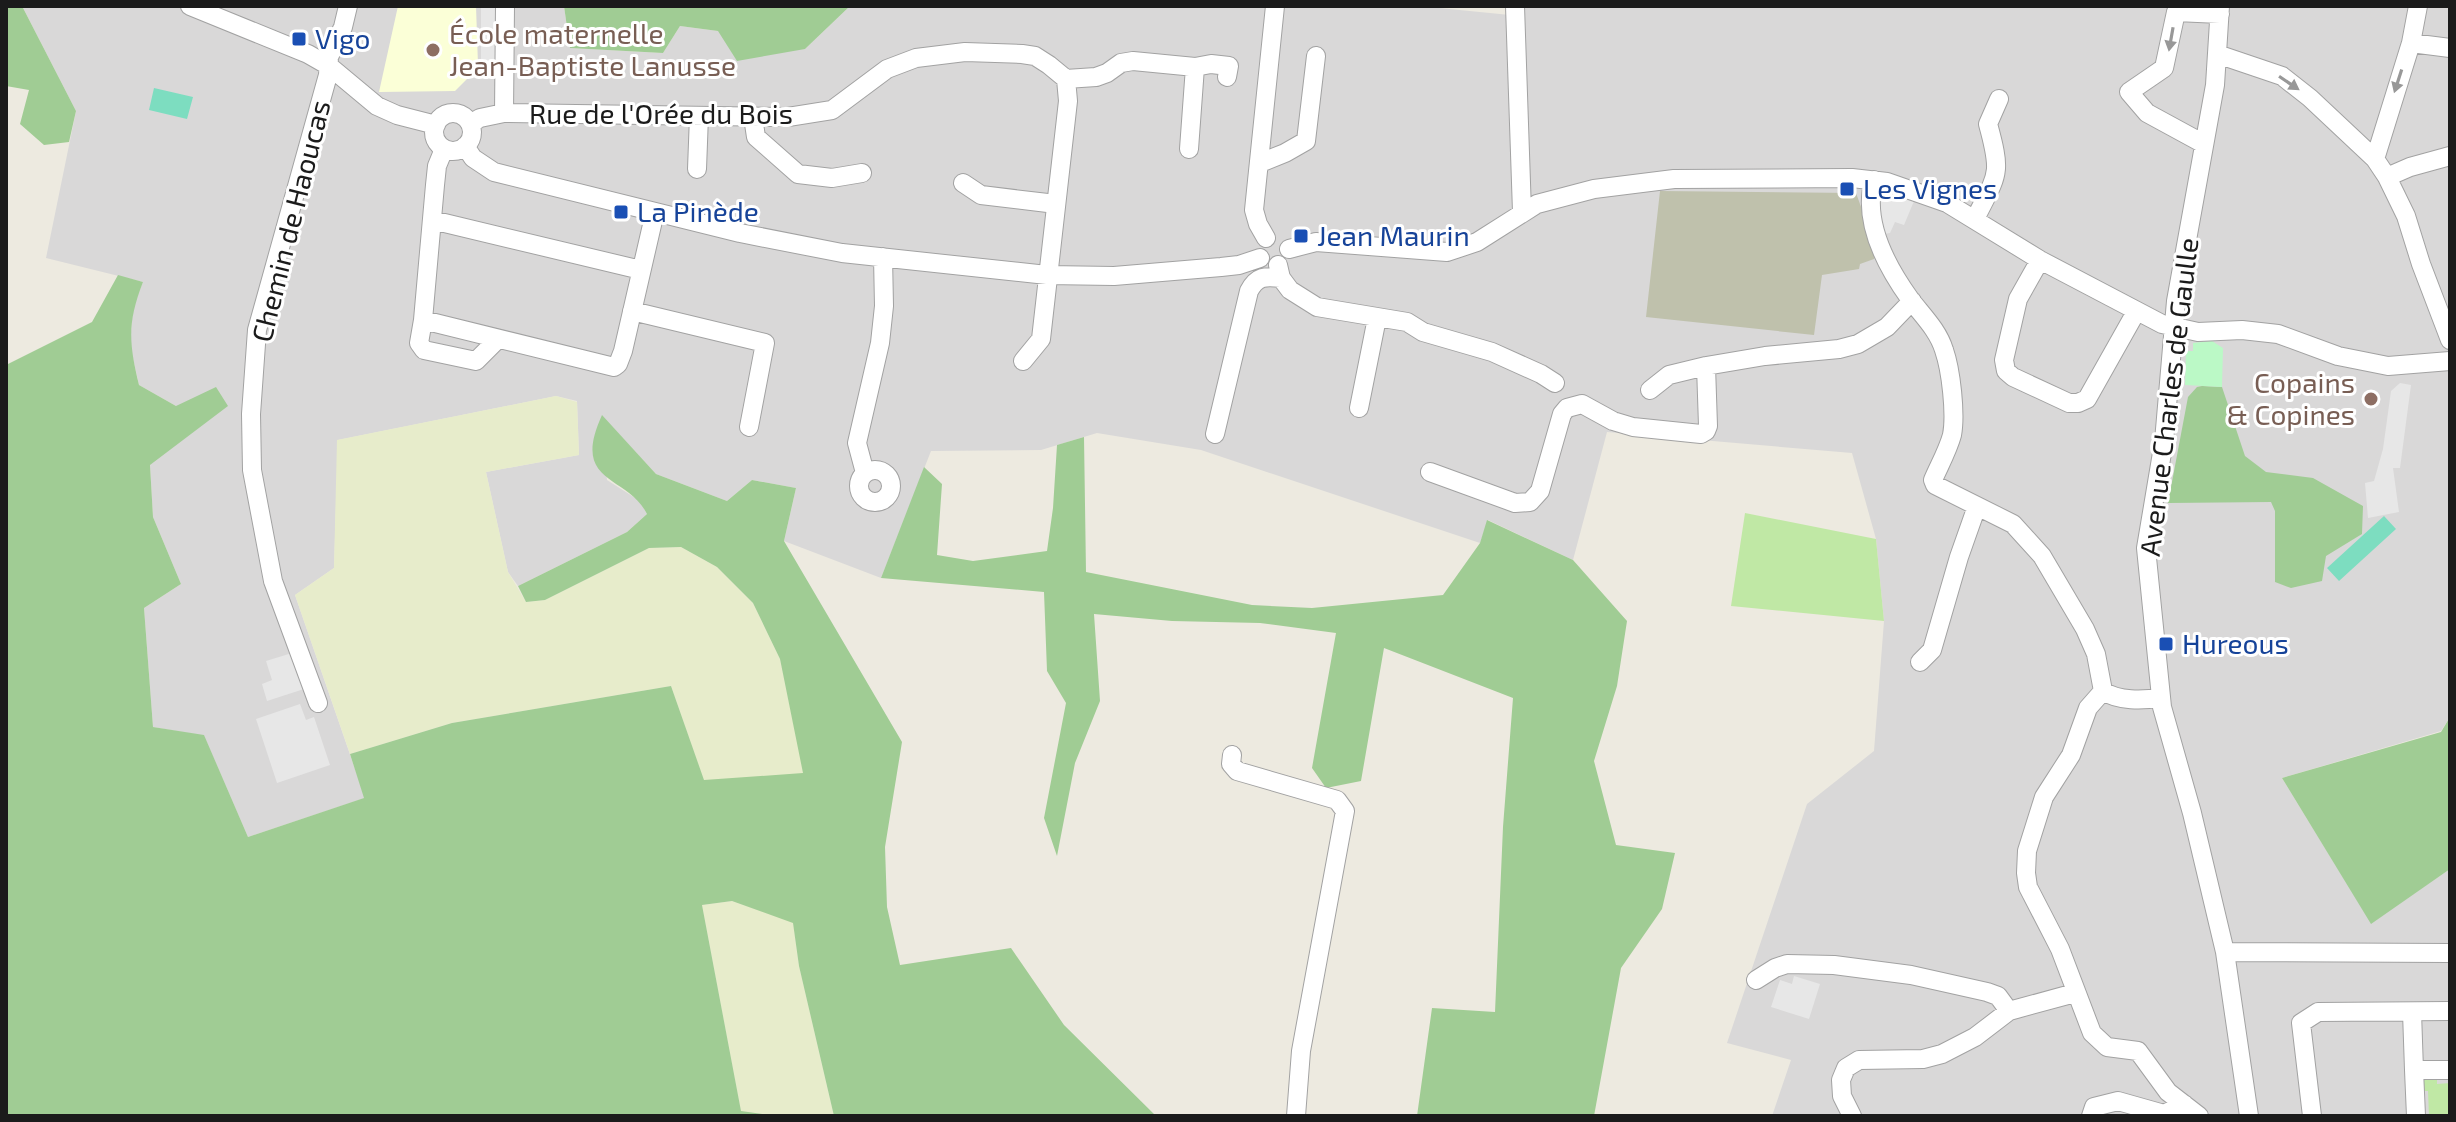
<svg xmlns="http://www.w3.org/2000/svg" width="2456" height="1122" viewBox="0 0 2456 1122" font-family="'Exo 2',sans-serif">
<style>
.residential{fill:#d9d8d8}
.education{fill:#fbffd7}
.construction{fill:#bfc1ac}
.farmland{fill:#e7eccb}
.grass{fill:#c0e8a5}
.forest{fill:#a0cc94}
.park{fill:#bbf9c6}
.pitch{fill:#7dddc0}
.parking{fill:#e7e7e7}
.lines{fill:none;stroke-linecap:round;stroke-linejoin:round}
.minor-casing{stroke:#a2a2a2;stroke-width:20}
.minor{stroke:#fff;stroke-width:18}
.oneway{fill:#989898}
.transit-dot{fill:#1a4fb4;stroke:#fff;stroke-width:3}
.education-dot{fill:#8d6e63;stroke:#fff;stroke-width:3}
.labels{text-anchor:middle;stroke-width:6;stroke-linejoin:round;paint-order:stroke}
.education-label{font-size:28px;fill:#785e54;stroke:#fff;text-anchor:start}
.transit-label{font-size:28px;fill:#164399;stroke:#fff;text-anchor:start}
.street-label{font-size:28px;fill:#1b1b1b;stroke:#fff}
</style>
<rect width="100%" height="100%" fill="#edeae0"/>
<path class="residential" d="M 22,6 L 564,6 L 570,48 L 663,53 L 680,26 L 718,31 L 805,49 L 850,6 L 1419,6 L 1510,15 L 1511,6 L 2450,6 L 2450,717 L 2441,731 L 2282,778 L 2371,923 L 2450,869 L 2450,1116 L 1772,1116 L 1791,1060 L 1727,1043 L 1807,804 L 1874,751 L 1884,621 L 1876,539 L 1852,453 L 1607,432 L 1573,560 L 1488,520 L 1480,543 L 1201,450 L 1097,433 L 1041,450 L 931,451 L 881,578 L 784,541 L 796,488 L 752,480 L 727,501 L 656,474 L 602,416 L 607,480 L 640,501 L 647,514 L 627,532 L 518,586 L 508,572 L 486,472 L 579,455 L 577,401 L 556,396 L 338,440 L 334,568 L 295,595 L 365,798 L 248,837 L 204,736 L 153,727 L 144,608 L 181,584 L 153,517 L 150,465 L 176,406 L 139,385 L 130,345 L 133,307 L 143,282 L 46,258 L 76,111 Z"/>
<path class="education" d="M 398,6 L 476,6 L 478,65 L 481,65 L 455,91 L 379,92 Z"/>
<path class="construction" d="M 1660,191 L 1856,193 L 1877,251 L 1874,259 L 1860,264 L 1859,269 L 1822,275 L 1814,335 L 1646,317 Z"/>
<path class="farmland" d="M 556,396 L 577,402 L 579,455 L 486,472 L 508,572 L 526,602 L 545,600 L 649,548 L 681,547 L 717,567 L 753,603 L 780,659 L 804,774 L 704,781 L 671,686 L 452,723 L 350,754 L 295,595 L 334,568 L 337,440 Z
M 732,901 L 793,922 L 799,966 L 834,1116 L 777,1116 L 741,1112 L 702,905 Z"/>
<path class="grass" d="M 1745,513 L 1876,539 L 1884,621 L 1731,606 Z
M 2428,1075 L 2437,1075 L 2437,1084 L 2450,1083 L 2450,1116 L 2429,1116 L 2428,1091 L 2420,1091 L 2420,1082 Z"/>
<path class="forest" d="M 6,6 L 22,6 L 76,111 L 69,142 L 44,145 L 20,124 L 29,90 L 6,86 Z
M 564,6 L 850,6 L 805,49 L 737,61 L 718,31 L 680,26 L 663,53 L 570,48 Z
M 118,275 L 143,282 C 127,323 129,343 139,385 L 176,406 L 216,387 L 228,406 L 150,465 L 153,517 L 181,584 L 144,608 L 153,727 L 204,735 L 248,837 L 364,798 L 350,754 L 452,723 L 671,686 L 704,780 L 803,773 L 780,659 L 753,603 L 717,567 L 681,547 L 649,548 L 545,600 L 526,602 L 518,586 L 627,532 L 647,514 C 627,474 570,485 602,415 L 656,474 L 727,501 L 752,480 L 796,488 L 784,541 L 902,742 L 885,847 L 887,907 L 900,965 L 1011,948 L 1064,1025 L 1156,1116 L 834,1116 L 799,966 L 793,923 L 732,901 L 702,905 L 741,1111 L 777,1116 L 6,1116 L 6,365 L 92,322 Z
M 2202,386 L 2222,387 L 2245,456 L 2266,472 L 2313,478 L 2363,506 L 2362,534 L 2326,556 L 2322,581 L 2291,588 L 2275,582 L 2275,511 L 2271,502 L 2168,503 L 2188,397 L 2197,387 Z
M 1084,437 L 1086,572 L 1252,605 L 1312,608 L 1443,595 L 1480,543 L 1487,520 L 1573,560 L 1627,621 L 1617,686 L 1594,761 L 1616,845 L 1675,853 L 1662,909 L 1621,968 L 1594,1116 L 1417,1116 L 1432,1008 L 1495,1012 L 1503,827 L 1513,698 L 1384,648 L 1361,781 L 1326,788 L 1312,768 L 1336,633 L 1260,623 L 1172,621 L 1094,614 L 1100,701 L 1075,763 L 1057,856 L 1044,818 L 1066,703 L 1047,671 L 1044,592 L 881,578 L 924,467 L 942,484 L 937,555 L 973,561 L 1047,551 L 1053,508 L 1057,445 Z
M 2450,717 L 2450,869 L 2371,924 L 2282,778 L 2441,732 Z"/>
<path class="park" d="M 2212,341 L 2223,348 L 2222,387 L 2185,385 L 2186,351 L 2193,351 L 2193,343 Z"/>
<path class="pitch" d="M 154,88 L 193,97 L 187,119 L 149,110 Z
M 2384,516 L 2396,529 L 2339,581 L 2327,568 Z"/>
<path class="parking" d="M 481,6 L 501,6 L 500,72 L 486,72 L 481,59 Z
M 1883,190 L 1914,201 L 1904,225 L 1895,222 L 1890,233 L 1883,234 L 1878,210 Z
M 2400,383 L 2411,385 L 2400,468 L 2393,468 L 2399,512 L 2368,518 L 2365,483 L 2374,481 L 2383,449 L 2391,391 Z
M 292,653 L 304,689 L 267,701 L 262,684 L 272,680 L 266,661 Z
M 300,704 L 306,720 L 314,717 L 330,765 L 277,783 L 256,719 Z
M 1794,976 L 1820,984 L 1809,1019 L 1771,1007 L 1780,980 L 1792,984 Z"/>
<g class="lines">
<defs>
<path id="minor" d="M 190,6 L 308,54 L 329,66 L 377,106 L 397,115 L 436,125
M 1515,6 L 1522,212
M 2220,6 L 2215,85 L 2176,301 L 2164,441 L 2146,548 L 2162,707 L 2192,813 L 2225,952 L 2249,1116
M 2411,43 L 2450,48
M 2217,54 L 2282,76 L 2310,98 L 2375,159 L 2387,177 L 2406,216 L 2421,264 L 2450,340
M 1195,67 L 1211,64 L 1229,66 L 1227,77
M 1066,79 L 1096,77 L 1107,73 L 1121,63 L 1133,61 L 1195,67 L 1189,149
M 504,113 L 505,6
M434 132a19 19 0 1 1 38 0a19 19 0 1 1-38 0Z
M 753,117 L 756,137 L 798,174 L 832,178 L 862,173
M 470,124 L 480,118 L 504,113 L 788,117 L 832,110 L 887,69 L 916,58 L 965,52 L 1022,54 L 1035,56 L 1049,65 L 1066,79 L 1068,101 L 1041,339 L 1023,361
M 2204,144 L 2147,113 L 2129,92 L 2164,68 L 2176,12 L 2220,14
M 465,146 L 473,158 L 494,172 L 740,233 L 842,253 L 1047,275 L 1114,276 L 1221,267 L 1239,265 L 1260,258
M 444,149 L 437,166 L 435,185 L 423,320 L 614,367 L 618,364 L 623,351 L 655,212
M 2375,159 L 2411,43 L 2418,6
M 1260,163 L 1285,153 L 1306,141 L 1316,56
M 697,169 L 699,116
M 2387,177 L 2410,167 L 2450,156
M 1874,180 C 1862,221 1887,267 1910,299 C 1922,315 1938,330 1944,350 C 1951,370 1956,414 1952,435 C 1948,450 1939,466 1933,480 L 1935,485 L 2013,524 L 2042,556 L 2085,629 L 2096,654 L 2103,691 C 2118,701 2143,701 2161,697
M 963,183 L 981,195 L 1056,204
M 1975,219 C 1998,173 2002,175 1988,124 L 1999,99
M 432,220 L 641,270
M 1266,238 L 1258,224 L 1254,210 L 1275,6
M 1289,249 L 1316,242 L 1447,252 L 1477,242 L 1537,204 L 1594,189 L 1674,179 L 1852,178 L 1887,182 L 1947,203 L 2040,260 L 2162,324 L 2198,332 L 2242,330 L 2278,334 L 2338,356 L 2388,366 L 2450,361
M 2040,260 L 2018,299 L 2004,360 L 2006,371 L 2013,377 L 2069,403 L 2078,403 L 2087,399 L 2136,312
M 1278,265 L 1281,278 L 1290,290 L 1317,307 L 1407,322 L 1423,332 L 1492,352 L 1541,374 L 1555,383
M 632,311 L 765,343 L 749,427
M 423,320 L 419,343 L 424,350 L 476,361 L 498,339
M 1650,390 L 1669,375 L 1706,366 L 1765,356 L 1839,349 L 1858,344 L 1887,327 L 1912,301
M 1359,408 L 1377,318
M 1215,434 L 1249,291 C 1257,276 1265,276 1281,278
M859 486a16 16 0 1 1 32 0a16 16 0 1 1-32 0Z
M 1430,472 L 1515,503 L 1530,502 L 1540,491 L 1562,414 L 1567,408 L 1582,404 L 1613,421 L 1633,427 L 1701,434 L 1706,431 L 1708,426 L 1706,366
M 865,473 L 857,443 L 880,343 L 884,306 L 883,257
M 1920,662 L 1932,650 L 1959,557 L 1977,506
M 2103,691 L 2088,708 L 2071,755 L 2044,797 L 2027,851 L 2026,873 L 2028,887 L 2060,949 L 2092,1033 L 2107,1047 L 2138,1051 L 2168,1092 L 2199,1116
M 318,703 L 273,581 L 252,470 L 251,414 L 257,330 L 328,75 L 329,57 L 343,27 L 348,6
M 1232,755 L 1231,764 L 1237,771 L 1337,800 L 1345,811 L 1301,1051 L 1296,1116
M 2225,952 L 2450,953
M 1756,980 L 1775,968 L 1787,964 L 1834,965 L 1911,975 L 1987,992 L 1998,996 L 2009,1011
M 2412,1012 L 2414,1070
M 1852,1116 L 1842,1096 L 1841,1080 L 1846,1068 L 1859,1060 L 1923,1059 L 1942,1054 L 1975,1037 L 2009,1011 L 2075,993
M 2091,1116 L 2094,1107 L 2118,1101 L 2164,1114 L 2184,1104
M 2312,1116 L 2301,1023 L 2318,1012 L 2450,1011
M 2416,1116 L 2414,1070 L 2450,1070"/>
</defs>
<use href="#minor" class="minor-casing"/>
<use href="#minor" class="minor"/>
</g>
<defs><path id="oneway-solid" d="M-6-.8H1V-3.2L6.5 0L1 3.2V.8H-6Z" transform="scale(2)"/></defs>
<g class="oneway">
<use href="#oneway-solid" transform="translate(2171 39) rotate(100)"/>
<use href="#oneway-solid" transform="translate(2398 81) rotate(108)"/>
<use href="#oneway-solid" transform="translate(2289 83) rotate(34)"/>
</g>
<g class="transit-dot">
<rect x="291" y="31" width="16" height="16" rx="4"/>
<rect x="1839" y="181" width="16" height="16" rx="4"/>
<rect x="613" y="204" width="16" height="16" rx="4"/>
<rect x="1293" y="228" width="16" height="16" rx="4"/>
<rect x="2158" y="636" width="16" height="16" rx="4"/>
</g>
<g class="education-dot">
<circle cx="433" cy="50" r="8"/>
<circle cx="2371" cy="399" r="8"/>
</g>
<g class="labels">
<g class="education-label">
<text x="449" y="44">École maternelle<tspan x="449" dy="32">Jean-Baptiste Lanusse</tspan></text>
<text x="2355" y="393" text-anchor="end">Copains<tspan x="2355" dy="32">&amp; Copines</tspan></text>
</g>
<g class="transit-label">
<text x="315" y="49">Vigo</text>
<text x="1863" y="199">Les Vignes</text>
<text x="637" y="222">La Pinède</text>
<text x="1317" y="246">Jean Maurin</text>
<text x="2182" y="654">Hureous</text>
</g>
<g class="street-label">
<text x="661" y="124">Rue de l'Orée du Bois</text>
<text transform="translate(291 221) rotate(-76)" y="10">Chemin de Haoucas</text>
<text transform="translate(2169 397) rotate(-83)" y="10">Avenue Charles de Gaulle</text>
</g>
</g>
<rect width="2456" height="1122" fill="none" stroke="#1b1b1b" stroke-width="16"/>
</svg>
